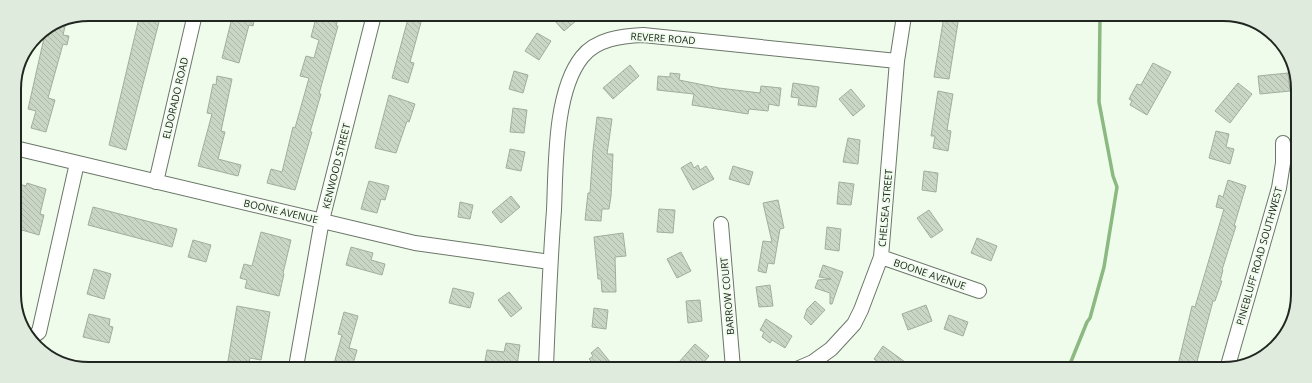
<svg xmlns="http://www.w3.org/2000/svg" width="1312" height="383" viewBox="0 0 1312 383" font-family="'Open Sans',sans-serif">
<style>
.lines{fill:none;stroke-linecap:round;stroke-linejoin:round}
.stream{stroke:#8bb981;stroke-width:3.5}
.building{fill:url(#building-back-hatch);stroke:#a1ae9e}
.street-casing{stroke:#6b7768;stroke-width:16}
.street{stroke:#fff;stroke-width:14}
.labels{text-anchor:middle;stroke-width:3.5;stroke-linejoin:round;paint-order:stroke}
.street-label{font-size:10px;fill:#212620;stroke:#effcec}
.rim{fill:none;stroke:#212620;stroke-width:2}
</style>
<defs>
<pattern id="building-back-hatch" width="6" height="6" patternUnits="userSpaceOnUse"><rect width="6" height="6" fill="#c9d6c6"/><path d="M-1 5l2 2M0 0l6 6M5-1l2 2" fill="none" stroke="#acb8aa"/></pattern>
</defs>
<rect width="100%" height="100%" fill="#effcec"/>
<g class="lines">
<path class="stream" d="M 1066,369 L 1070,364 L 1087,322 L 1090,318 L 1104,267 L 1117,187 L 1113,176 L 1099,102 L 1100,16"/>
</g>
<path class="building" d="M 140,14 L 160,18 L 126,150 L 109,145 Z
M 233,14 L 255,16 L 253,26 L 249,25 L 239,63 L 222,58 Z
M 317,14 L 339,15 L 336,26 L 338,26 L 319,94 L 321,94 L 310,132 L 312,132 L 295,190 L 267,183 L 271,169 L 282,172 L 293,127 L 295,128 L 309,78 L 300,76 L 306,56 L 314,58 L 319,40 L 311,37 Z
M 409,15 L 423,15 L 410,62 L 414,63 L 408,83 L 392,78 Z
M 559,15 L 583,15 L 564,31 L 554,20 Z
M 944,16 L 959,16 L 949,79 L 934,77 Z
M 67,18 L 63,35 L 69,36 L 67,45 L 63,44 L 48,98 L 55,100 L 46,132 L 31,128 L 36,111 L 28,109 L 46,29 L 61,20 Z
M 537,33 L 551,41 L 539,60 L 525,51 Z
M 1153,63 L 1171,72 L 1147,115 L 1130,105 L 1132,101 L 1129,99 L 1137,84 L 1141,85 Z
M 630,65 L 639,76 L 613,99 L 603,88 Z
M 514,71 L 528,75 L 523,93 L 509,89 Z
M 670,73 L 680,74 L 679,80 L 719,88 L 760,93 L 761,86 L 781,88 L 779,106 L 769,104 L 768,111 L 749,109 L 748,114 L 692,105 L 694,94 L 657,90 L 658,76 L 670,77 Z
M 1288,73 L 1290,91 L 1260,94 L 1258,76 Z
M 217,76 L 232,79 L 221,131 L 225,132 L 218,159 L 241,165 L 238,176 L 198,166 L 212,114 L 207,113 L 213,84 L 216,85 Z
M 793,83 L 819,87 L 816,107 L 798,105 L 799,98 L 791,97 Z
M 1238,83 L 1252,94 L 1230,123 L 1215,111 Z
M 851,89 L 865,106 L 853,116 L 839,99 Z
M 938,91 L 953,94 L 947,130 L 951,131 L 948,151 L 933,148 L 935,136 L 931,136 Z
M 389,95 L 415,104 L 409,122 L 407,121 L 396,153 L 375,148 Z
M 513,108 L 527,110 L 524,133 L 510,132 Z
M 597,117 L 612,119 L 607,154 L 613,154 L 611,196 L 609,209 L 602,209 L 601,221 L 585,220 L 588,193 L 590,193 L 593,150 Z
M 1216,131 L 1229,134 L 1226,147 L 1234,149 L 1230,164 L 1209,158 Z
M 848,138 L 860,140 L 858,164 L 843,162 Z
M 510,149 L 525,152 L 521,171 L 506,168 Z
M 691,162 L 694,168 L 698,165 L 700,170 L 706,166 L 714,179 L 693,190 L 681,168 Z
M 733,166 L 753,172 L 749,185 L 729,179 Z
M 924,171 L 938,173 L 936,192 L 922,190 Z
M 1228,180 L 1246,186 L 1234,226 L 1236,226 L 1222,270 L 1223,270 L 1220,281 L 1222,281 L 1215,301 L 1213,301 L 1195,369 L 1177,369 L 1192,306 L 1195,307 L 1224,209 L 1216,207 L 1219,195 L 1223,197 Z
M 369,181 L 389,186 L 385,200 L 381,199 L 377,213 L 361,209 Z
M 839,182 L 854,184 L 851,205 L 837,204 Z
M 15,183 L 26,186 L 27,183 L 46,189 L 40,214 L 44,215 L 39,235 L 15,228 Z
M 511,196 L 520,207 L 501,223 L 492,212 Z
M 778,200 L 784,228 L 780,229 L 774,264 L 768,263 L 766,273 L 758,271 L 763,241 L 772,242 L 763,203 Z
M 460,202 L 473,205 L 470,219 L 458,217 Z
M 93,207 L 177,229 L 172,247 L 88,225 Z
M 659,209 L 675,210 L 673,233 L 657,232 Z
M 929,210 L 943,230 L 931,238 L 917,218 Z
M 827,227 L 841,229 L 839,251 L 825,249 Z
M 261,232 L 291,240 L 283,273 L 284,274 L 279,296 L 245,288 L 247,280 L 240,278 L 244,264 L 252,266 Z
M 623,233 L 626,256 L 615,257 L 616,292 L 602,292 L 601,279 L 598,279 L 594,237 Z
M 977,238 L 997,246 L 991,261 L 971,253 Z
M 193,240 L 211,245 L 206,262 L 188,257 Z
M 351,247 L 373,253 L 371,260 L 385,264 L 382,275 L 346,265 Z
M 681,252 L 691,271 L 677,278 L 667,259 Z
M 823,265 L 843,272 L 832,304 L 830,304 L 830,293 L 815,288 L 818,280 L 831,279 L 819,277 Z
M 94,269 L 111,274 L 104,299 L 87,294 Z
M 770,285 L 773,306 L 759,307 L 756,287 Z
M 453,288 L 474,293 L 470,308 L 449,303 Z
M 509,292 L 522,308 L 511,317 L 498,300 Z
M 700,300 L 702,321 L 688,323 L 686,301 Z
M 815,301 L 825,310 L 811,325 L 804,318 L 807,309 Z
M 926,305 L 932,321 L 908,330 L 902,314 Z
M 237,306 L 270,312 L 261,360 L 250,358 L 248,367 L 227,367 Z
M 594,308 L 608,310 L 606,329 L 592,327 Z
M 344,312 L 358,316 L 349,348 L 357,350 L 352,367 L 333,367 L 342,335 L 338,334 Z
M 89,314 L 110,319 L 109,326 L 113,327 L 109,343 L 83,337 Z
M 949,315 L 968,322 L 963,336 L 944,329 Z
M 766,319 L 792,336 L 785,348 L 772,340 L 770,343 L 762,337 L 764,332 L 760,330 Z
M 506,343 L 520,345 L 517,365 L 485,361 L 487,350 L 504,352 Z
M 695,344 L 709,356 L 699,368 L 685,368 L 679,362 Z
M 883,346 L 905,362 L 901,368 L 887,368 L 874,359 Z
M 598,347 L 615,368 L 594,368 L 589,362 L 591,361 L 589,359 L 593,356 L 591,353 Z"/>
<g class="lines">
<defs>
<path id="street" d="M 15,148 L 415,243 L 550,262
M 156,182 L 195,14
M 721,224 L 733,368
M 881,257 L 979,291
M 31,338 L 39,332 L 77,163
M 296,367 L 322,220 L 374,15
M 546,367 C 548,315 550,262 554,210 C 556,166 554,92 582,57 C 596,39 621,36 643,35 L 897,61
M 799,368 L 813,362 L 831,349 L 854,324 L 861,310 L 881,257 L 897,61 L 904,16
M 1227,369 L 1279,188 L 1283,163 L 1283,143"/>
</defs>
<use href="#street" class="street-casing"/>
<use href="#street" class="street"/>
</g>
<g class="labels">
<g class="street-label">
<text transform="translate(663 38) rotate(4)" y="4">REVERE ROAD</text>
<text transform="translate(175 98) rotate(-77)" y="4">ELDORADO ROAD</text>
<text transform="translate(336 166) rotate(-76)" y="4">KENWOOD STREET</text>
<text transform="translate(885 208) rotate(-85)" y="4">CHELSEA STREET</text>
<text transform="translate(281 211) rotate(13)" y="4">BOONE AVENUE</text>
<text transform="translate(1259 256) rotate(-74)" y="4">PINEBLUFF ROAD SOUTHWEST</text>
<text transform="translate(930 274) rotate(19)" y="4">BOONE AVENUE</text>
<text transform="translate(727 296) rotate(-95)" y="4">BARROW COURT</text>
</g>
</g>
<path d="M0 0H1312V383H0ZM89 21H1223A68 68 0 0 1 1291 89V294A68 68 0 0 1 1223 362H89A68 68 0 0 1 21 294V89A68 68 0 0 1 89 21Z" fill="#dfebdc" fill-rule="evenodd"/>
<path class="rim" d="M89 21H1223A68 68 0 0 1 1291 89V294A68 68 0 0 1 1223 362H89A68 68 0 0 1 21 294V89A68 68 0 0 1 89 21Z"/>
</svg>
